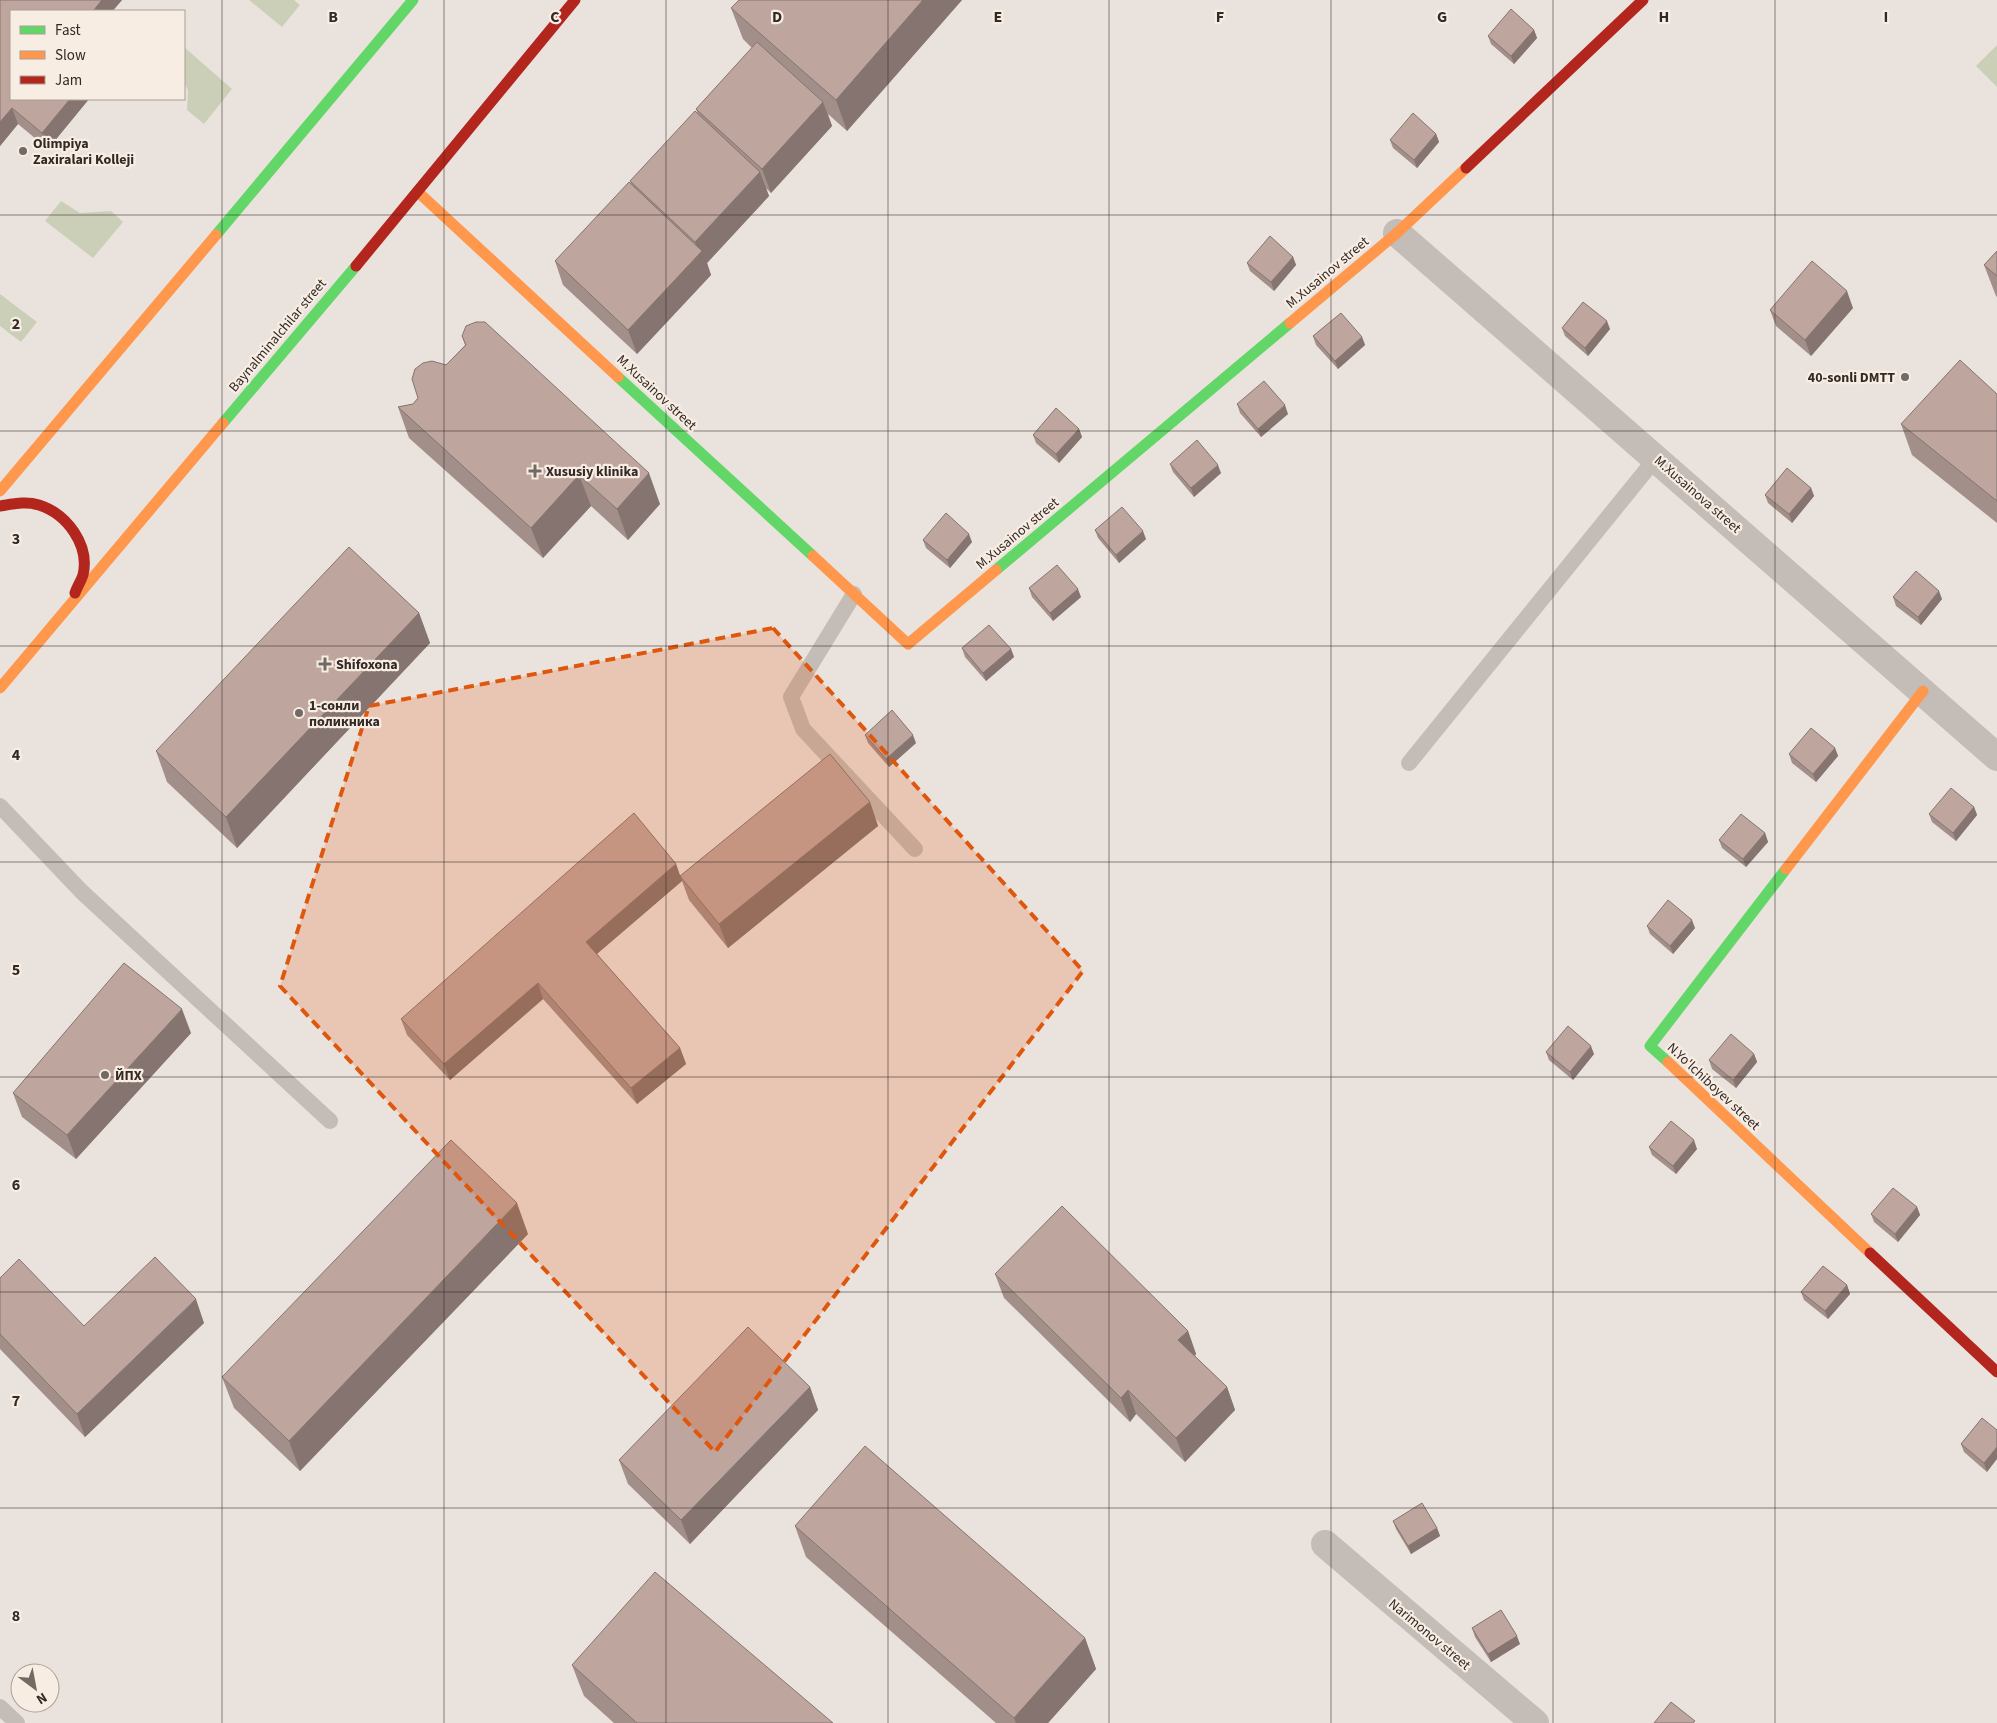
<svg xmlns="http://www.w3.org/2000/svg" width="1997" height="1723" viewBox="0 0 1997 1723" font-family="'Source Sans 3',sans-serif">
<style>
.green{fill:#cccfb7}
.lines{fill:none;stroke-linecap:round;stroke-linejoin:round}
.lane{stroke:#c3bcb7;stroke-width:16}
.street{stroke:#c3bcb7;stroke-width:28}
.fast{stroke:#63d668;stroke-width:11}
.slow{stroke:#ff974d;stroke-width:11}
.jam{stroke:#b3261e;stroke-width:11}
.wall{fill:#a38f89}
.shaded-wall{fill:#85746f}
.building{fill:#bea69f;stroke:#85746f}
.marked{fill:#df570d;fill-opacity:0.2;stroke:#df570d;stroke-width:4;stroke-dasharray:10 6;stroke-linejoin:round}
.grid{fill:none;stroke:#332925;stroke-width:1;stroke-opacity:0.55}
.poi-dot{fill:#736a65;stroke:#f8ede3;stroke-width:2}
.labels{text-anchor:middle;stroke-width:4.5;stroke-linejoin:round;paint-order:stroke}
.poi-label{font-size:14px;font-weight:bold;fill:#332925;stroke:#f8ede3;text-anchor:start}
.street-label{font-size:14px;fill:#332925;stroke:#f8ede3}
.grid-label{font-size:16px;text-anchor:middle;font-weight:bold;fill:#332925;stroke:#f8ede3;stroke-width:4.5;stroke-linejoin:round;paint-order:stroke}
</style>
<rect width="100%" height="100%" fill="#eae3dd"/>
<path class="green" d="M 249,0 L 294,0 L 300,5 L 282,27 Z
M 1997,45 L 1997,87 L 1976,66 Z
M 184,47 L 232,89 L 204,124 L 187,110 L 188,91 L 184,81 Z
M 61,201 L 80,213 L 111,211 L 123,222 L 93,258 L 45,221 Z
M 0,294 L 37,322 L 21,342 L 0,326 Z"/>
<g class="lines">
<path class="lane" d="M 854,594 L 791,697 L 803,729 L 915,849
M 1409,763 L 1656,458
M 0,806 L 82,892 L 330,1121
M 0,1707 L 17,1723"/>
<path class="street" d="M 1397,233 L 1997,757
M 1325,1544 L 1535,1723"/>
<path class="fast" d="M 216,235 L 413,0
M 618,377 L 813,556
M 223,423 L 356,266
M 996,570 L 1290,323
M 1668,1062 L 1650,1046 L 1786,869"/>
<path class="slow" d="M 418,192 L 618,377
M 1290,323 L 1397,233 L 1466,168
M 0,491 L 216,235
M 813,556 L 908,644 L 996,570
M 0,688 L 223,423
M 1786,869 L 1923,691
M 1668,1062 L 1870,1253"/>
<path class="jam" d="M 1466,168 L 1643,0
M 356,266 L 575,0
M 0,506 C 13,504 26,501 39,505 C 67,514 90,545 83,575 C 81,581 77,587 75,593
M 1870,1253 L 1997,1372"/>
</g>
<path class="wall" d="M 0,0 L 122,0 L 113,11 L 11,11 L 11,99 L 89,99 L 48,149 L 18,124 L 0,146 Z
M 962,0 L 847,131 L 828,114 L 832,126 L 771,193 L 766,188 L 769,196 L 707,263 L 711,275 L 637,354 L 563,285 L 555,261 L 631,184 L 630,181 L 698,115 L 696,109 L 752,48 L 743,39 L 731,8 Z
M 1534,30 L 1537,38 L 1514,64 L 1491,44 L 1488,36 Z
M 1436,134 L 1439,142 L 1417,168 L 1393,148 L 1390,140 Z
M 1997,251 L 1997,297 L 1996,296 L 1984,265 Z
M 1293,257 L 1296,265 L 1274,291 L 1250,271 L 1247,263 Z
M 1853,308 L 1811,356 L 1776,326 L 1770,310 Z
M 1562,328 L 1610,329 L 1588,356 L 1565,336 Z
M 462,336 L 660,504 L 628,540 L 591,506 L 543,558 L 409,438 L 398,407 L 413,404 L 446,365 L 465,345 Z
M 1313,336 L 1362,337 L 1365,345 L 1338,369 L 1316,345 Z
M 1997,394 L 1997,523 L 1912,455 L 1901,424 Z
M 1237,404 L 1288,414 L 1261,437 L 1240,413 Z
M 1079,429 L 1082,437 L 1059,463 L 1036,443 L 1033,435 Z
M 1170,464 L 1221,473 L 1194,497 L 1173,472 Z
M 1811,488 L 1814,496 L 1792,523 L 1768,503 L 1765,495 Z
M 1095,530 L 1146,539 L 1119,563 L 1098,538 Z
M 923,540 L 972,542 L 950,568 L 926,548 Z
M 1029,588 L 1081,597 L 1053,621 L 1032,597 Z
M 1893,597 L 1942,599 L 1921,625 L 1896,606 Z
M 419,613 L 430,643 L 237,848 L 167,782 L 156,751 Z
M 962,648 L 1011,649 L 1014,657 L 986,681 L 965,657 Z
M 865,735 L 916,743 L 889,767 L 868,743 Z
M 1835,748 L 1838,756 L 1816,782 L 1792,763 L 1789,754 Z
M 870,802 L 878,826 L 728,948 L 689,900 L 682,881 L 597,954 L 680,1048 L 686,1064 L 637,1104 L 543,999 L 450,1080 L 407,1035 L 401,1019 L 676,864 L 680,876 Z
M 1974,807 L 1977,815 L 1956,841 L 1932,822 L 1929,814 Z
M 1765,833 L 1768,842 L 1746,867 L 1722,848 L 1719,840 Z
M 1647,926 L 1695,928 L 1673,954 L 1650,934 Z
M 191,1033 L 76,1159 L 22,1117 L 13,1093 Z
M 1546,1052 L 1594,1054 L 1573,1080 L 1549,1060 Z
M 1754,1054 L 1757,1062 L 1736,1088 L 1712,1069 L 1709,1060 Z
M 1649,1147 L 1697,1149 L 1676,1174 L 1652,1155 Z
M 1917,1207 L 1920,1215 L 1898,1242 L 1874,1222 L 1871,1214 Z
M 528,1234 L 300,1471 L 234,1408 L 222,1377 Z
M 995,1274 L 1188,1331 L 1196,1354 L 1195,1356 L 1227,1387 L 1235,1410 L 1185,1462 L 1136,1414 L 1130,1422 L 1004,1298 Z
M 0,1278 L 84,1326 L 204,1323 L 85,1437 L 0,1349 Z
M 1847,1285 L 1850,1294 L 1828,1319 L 1804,1300 L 1801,1292 Z
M 810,1387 L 818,1410 L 690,1544 L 628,1484 L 619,1460 Z
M 1982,1418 L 1987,1472 L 1964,1452 L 1961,1444 Z
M 1393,1521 L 1437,1528 L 1440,1536 L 1411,1554 L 1396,1529 Z
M 795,1526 L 1085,1638 L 1096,1669 L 1048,1723 L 996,1723 L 806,1557 Z
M 1472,1628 L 1520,1644 L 1491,1662 L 1475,1637 Z
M 572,1665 L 833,1723 L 614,1723 L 584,1696 Z"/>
<path class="shaded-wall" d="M 102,0 L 122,0 L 112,11 L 93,11 Z
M 923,0 L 962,0 L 847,131 L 836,100 Z
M 1534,30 L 1537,38 L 1514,64 L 1511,56 Z
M 70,99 L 89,99 L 48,149 L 42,133 Z
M 823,102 L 832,126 L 771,193 L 762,169 Z
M 12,108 L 18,124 L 0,146 L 0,122 Z
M 1436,134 L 1439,142 L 1417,168 L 1414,160 Z
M 760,172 L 769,196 L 707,263 L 711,275 L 637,354 L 628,330 L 699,254 L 695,242 Z
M 1293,257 L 1296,265 L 1274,291 L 1271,282 Z
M 1847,291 L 1853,308 L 1811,356 L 1805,340 Z
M 1607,321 L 1610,329 L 1588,356 L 1585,348 Z
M 1362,337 L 1365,345 L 1338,369 L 1335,361 Z
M 1285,405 L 1288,414 L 1261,437 L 1258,429 Z
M 1079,429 L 1082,437 L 1059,463 L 1056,454 Z
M 1218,465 L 1221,473 L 1194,497 L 1191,488 Z
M 649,473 L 660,504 L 628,540 L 617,509 Z
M 579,475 L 591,506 L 543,558 L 531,528 Z
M 1811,488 L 1814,496 L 1792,523 L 1789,514 Z
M 1143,531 L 1146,539 L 1119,563 L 1116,555 Z
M 969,534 L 972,542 L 950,568 L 947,560 Z
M 1078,589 L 1081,597 L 1053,621 L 1050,613 Z
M 1939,591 L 1942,599 L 1921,625 L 1918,617 Z
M 419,613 L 430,643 L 237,848 L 226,817 Z
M 1011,649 L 1014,657 L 986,681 L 983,673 Z
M 913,735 L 916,743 L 889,767 L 886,759 Z
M 1835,748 L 1838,756 L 1816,782 L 1813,774 Z
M 870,802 L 878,826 L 728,948 L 719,924 Z
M 1974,807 L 1977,815 L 1956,841 L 1953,833 Z
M 1765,833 L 1768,842 L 1746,867 L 1743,859 Z
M 676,864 L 682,881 L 592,958 L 586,942 Z
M 1692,920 L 1695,928 L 1673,954 L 1670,946 Z
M 538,983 L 543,999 L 450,1080 L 444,1064 Z
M 182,1009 L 191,1033 L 76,1159 L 67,1135 Z
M 1591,1046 L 1594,1054 L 1573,1080 L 1570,1072 Z
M 680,1048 L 686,1064 L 637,1104 L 631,1088 Z
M 1754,1054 L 1757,1062 L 1736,1088 L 1733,1080 Z
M 1694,1140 L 1697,1149 L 1676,1174 L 1673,1166 Z
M 517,1203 L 528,1234 L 300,1471 L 289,1441 Z
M 1917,1207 L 1920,1215 L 1898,1242 L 1895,1234 Z
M 1847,1285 L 1850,1294 L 1828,1319 L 1825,1311 Z
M 196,1299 L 204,1323 L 85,1437 L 77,1414 Z
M 1188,1331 L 1196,1354 L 1187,1364 L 1178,1340 Z
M 810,1387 L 818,1410 L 690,1544 L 681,1520 Z
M 1227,1387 L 1235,1410 L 1185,1462 L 1176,1438 Z
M 1128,1390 L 1136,1414 L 1130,1422 L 1121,1398 Z
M 1997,1447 L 1997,1459 L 1987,1472 L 1984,1463 Z
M 1437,1528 L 1440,1536 L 1411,1554 L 1408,1546 Z
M 1517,1636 L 1520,1644 L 1491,1662 L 1488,1654 Z
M 1085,1638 L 1096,1669 L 1048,1723 L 1016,1723 L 1014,1718 Z"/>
<path class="building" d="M 0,0 L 102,0 L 93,11 L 11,11 L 11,99 L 70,99 L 42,133 L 12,108 L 0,122 Z
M 739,0 L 923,0 L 836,100 L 731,8 Z
M 1511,9 L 1534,30 L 1511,56 L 1488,36 Z
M 757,42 L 823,102 L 762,169 L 696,109 Z
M 695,111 L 760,172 L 695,242 L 630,181 Z
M 1413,113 L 1436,134 L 1414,160 L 1390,140 Z
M 629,182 L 702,251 L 628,330 L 555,261 Z
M 1270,236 L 1293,257 L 1271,282 L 1247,263 Z
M 1997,251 L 1997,276 L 1984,265 Z
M 1812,261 L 1847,291 L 1805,340 L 1770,310 Z
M 1583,302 L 1607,321 L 1585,348 L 1562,328 Z
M 1341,313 L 1362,337 L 1335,361 L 1313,336 Z
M 476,322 L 485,322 L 649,473 L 617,509 L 579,475 L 531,528 L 398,407 L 413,404 L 418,398 L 412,379 L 415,369 L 423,363 L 432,361 L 446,365 L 466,345 L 462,336 L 466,326 Z
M 1960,360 L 1997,394 L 1997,501 L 1901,424 Z
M 1264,381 L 1285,405 L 1258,429 L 1237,404 Z
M 1056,408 L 1079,429 L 1056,454 L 1033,435 Z
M 1197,440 L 1218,465 L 1191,488 L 1170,464 Z
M 1787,468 L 1811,488 L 1789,514 L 1765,495 Z
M 1122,507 L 1143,531 L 1116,555 L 1095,530 Z
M 946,513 L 969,534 L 947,560 L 923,540 Z
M 349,547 L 419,613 L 226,817 L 156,751 Z
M 1057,565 L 1078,589 L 1050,613 L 1029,588 Z
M 1916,571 L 1939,591 L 1918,617 L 1893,597 Z
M 989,625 L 1011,649 L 983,673 L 962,648 Z
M 892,710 L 913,735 L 886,759 L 865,735 Z
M 1811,728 L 1835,748 L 1813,774 L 1789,754 Z
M 830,754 L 870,802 L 719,924 L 680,876 Z
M 1951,788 L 1974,807 L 1953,833 L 1929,814 Z
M 634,813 L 676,864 L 586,942 L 680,1048 L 631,1088 L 538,983 L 444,1064 L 401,1019 Z
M 1741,814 L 1765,833 L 1743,859 L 1719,840 Z
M 1668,900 L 1692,920 L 1670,946 L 1647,926 Z
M 124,963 L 182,1009 L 67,1135 L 13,1093 Z
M 1568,1026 L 1591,1046 L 1570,1072 L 1546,1052 Z
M 1731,1034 L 1754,1054 L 1733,1080 L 1709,1060 Z
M 1671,1121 L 1694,1140 L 1673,1166 L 1649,1147 Z
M 451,1140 L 517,1203 L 289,1441 L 222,1377 Z
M 1893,1188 L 1917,1207 L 1895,1234 L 1871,1214 Z
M 1062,1206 L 1188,1331 L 1178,1340 L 1227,1387 L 1176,1438 L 1128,1390 L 1121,1398 L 995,1274 Z
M 155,1257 L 196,1299 L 77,1414 L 0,1334 L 0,1278 L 19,1259 L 84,1326 Z
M 1823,1266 L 1847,1285 L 1825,1311 L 1801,1292 Z
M 748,1327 L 810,1387 L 681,1520 L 619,1460 Z
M 1982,1418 L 1997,1430 L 1997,1447 L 1984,1463 L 1961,1444 Z
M 865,1446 L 1085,1638 L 1014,1718 L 795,1526 Z
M 1422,1503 L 1437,1528 L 1408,1546 L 1393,1521 Z
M 655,1572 L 833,1723 L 637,1723 L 572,1665 Z
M 1501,1610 L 1517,1636 L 1488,1654 L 1472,1628 Z
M 1671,1702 L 1695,1721 L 1693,1723 L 1654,1723 Z"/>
<path class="marked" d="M 773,628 L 1083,971 L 715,1452 L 280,986 L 369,706 Z"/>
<path class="grid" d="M 222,0 L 222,1723M 444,0 L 444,1723M 666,0 L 666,1723M 888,0 L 888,1723M 1109,0 L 1109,1723M 1331,0 L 1331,1723M 1553,0 L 1553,1723M 1775,0 L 1775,1723M 0,215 L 1997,215M 0,431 L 1997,431M 0,646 L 1997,646M 0,862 L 1997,862M 0,1077 L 1997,1077M 0,1292 L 1997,1292M 0,1508 L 1997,1508"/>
<g class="poi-dot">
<circle cx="23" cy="151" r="5"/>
<circle cx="1905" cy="377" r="5"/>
<path d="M532.5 463.5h5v5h5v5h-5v5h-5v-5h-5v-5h5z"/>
<path d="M322.5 656.5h5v5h5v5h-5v5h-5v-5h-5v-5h5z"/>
<circle cx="299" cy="713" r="5"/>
<circle cx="105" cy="1075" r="5"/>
</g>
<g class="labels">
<g class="poi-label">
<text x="33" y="148">Olimpiya<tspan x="33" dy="16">Zaxiralari Kolleji</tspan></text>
<text x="1895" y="382" text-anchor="end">40-sonli DMTT</text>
<text x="546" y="476">Xususiy klinika</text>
<text x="336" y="669">Shifoxona</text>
<text x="309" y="710">1-сонли<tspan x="309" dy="16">поликника</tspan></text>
<text x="115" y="1080">ЙПХ</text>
</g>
<g class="street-label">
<text transform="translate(1327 272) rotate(-40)" y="5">M.Xusainov street</text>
<text transform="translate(277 335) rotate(-50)" y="5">Baynalminalchilar street</text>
<text transform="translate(657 392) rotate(43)" y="5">M.Xusainov street</text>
<text transform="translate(1698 494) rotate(41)" y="5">M.Xusainova street</text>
<text transform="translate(1017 533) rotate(-40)" y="5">M.Xusainov street</text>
<text transform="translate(1714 1086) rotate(43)" y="5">N.Yo'lchiboyev street</text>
<text transform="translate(1430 1634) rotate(40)" y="5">Narimonov street</text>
</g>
</g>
<g class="grid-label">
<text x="333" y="22">B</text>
<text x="555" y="22">C</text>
<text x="777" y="22">D</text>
<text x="998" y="22">E</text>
<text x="1220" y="22">F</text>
<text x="1442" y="22">G</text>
<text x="1664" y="22">H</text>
<text x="1886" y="22">I</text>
<text x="16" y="329">2</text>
<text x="16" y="544">3</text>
<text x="16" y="760">4</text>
<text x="16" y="975">5</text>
<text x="16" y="1190">6</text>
<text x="16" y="1406">7</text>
<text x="16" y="1621">8</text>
</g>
<rect x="10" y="10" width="175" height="90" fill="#f8ede3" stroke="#a99f97"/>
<rect x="20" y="26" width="25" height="8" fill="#63d668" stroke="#a99f97"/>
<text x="55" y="35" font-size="15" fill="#332925">Fast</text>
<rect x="20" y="51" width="25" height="8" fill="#ff974d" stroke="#a99f97"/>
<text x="55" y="60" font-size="15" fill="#332925">Slow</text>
<rect x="20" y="76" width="25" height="8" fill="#b3261e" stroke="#a99f97"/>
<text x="55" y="85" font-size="15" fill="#332925">Jam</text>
<g transform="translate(35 1688) rotate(148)"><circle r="24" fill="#f8ede3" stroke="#a99f97"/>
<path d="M0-4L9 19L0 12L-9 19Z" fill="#736a65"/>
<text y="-8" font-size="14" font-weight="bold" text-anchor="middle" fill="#332925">N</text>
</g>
</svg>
